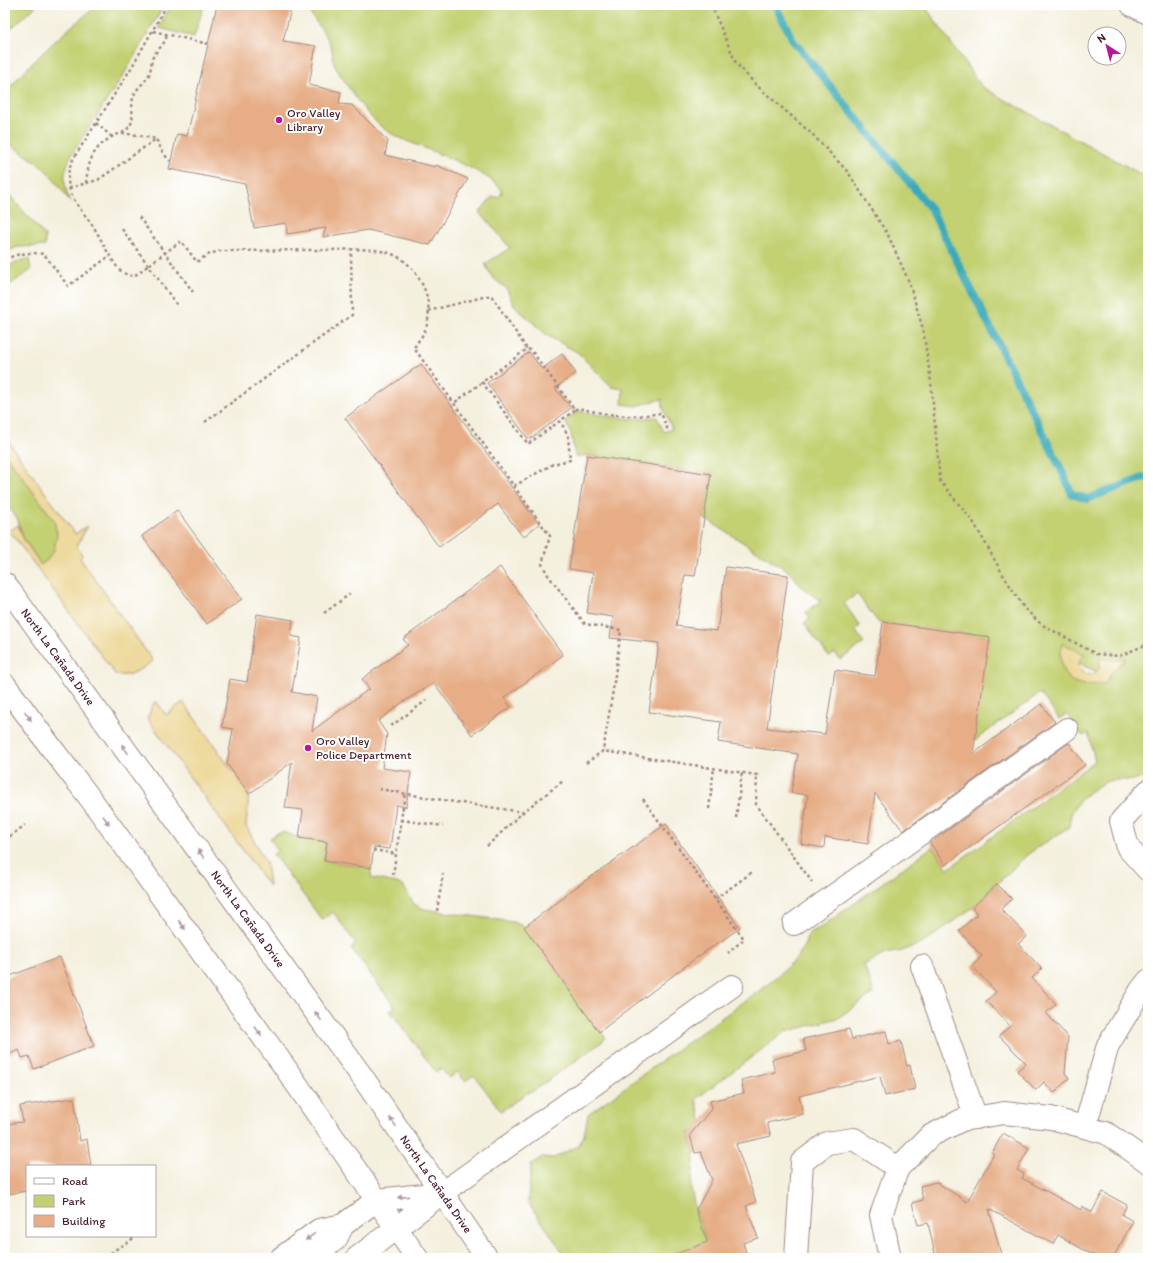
<svg xmlns="http://www.w3.org/2000/svg" width="1153" height="1263" viewBox="0 0 1153 1263" font-family="Itim,sans-serif">
<style>
.green{fill:#c3d173;stroke:#86784f;fill-rule:evenodd}
.sand{fill:#eeda9e;stroke:#9c7c64}
.lines{fill:none;stroke-linecap:round;stroke-linejoin:round}
.stream{stroke:#3aaab8;stroke-width:8}
.building{fill:#e6ad86}
.minor-casing{stroke:#9f8884;stroke-width:24}
.major-casing{stroke:#9f8884;stroke-width:24}
.path{stroke:#9f8884;stroke-width:2.5;stroke-dasharray:3 3;stroke-linecap:butt}
.minor{stroke:#fff;stroke-width:22}
.major{stroke:#fff;stroke-width:22}
.oneway{fill:#ae9aa0}
.poi-dot{fill:#b5179e;stroke:#fff;stroke-width:1.5}
.labels{text-anchor:middle;stroke-width:4;stroke-linejoin:round;paint-order:stroke}
.poi-label{font-size:12px;fill:#4a1f2b;stroke:#fff;text-anchor:start}
.street-label{font-size:12px;fill:#4a1f2b;stroke:#fff}
</style>
<rect width="100%" height="100%" fill="#fff"/>
<filter id="ink" filterUnits="userSpaceOnUse"><feTurbulence type="fractalNoise" baseFrequency=".025" numOctaves="2"/><feDisplacementMap in="SourceGraphic" scale="8" xChannelSelector="R" yChannelSelector="G"/><feConvolveMatrix kernelMatrix="1 2 1 2 8 2 1 2 1" color-interpolation-filters="sRGB"/></filter>
<filter id="wash" filterUnits="userSpaceOnUse"><feTurbulence type="fractalNoise" baseFrequency=".012" numOctaves="4" result="noise"/><feDisplacementMap in="SourceGraphic" scale="16" xChannelSelector="R" yChannelSelector="G"/><feGaussianBlur stdDeviation="0.9" result="paint"/><feColorMatrix in="noise" values="0 0 0 0 0 0 0 0 0 0 0 0 0 0 0 0 0 1.4 0 .05"/><feComposite in="paint" operator="in"/></filter>
<g filter="url(#wash)">
<rect width="100%" height="100%" fill="#f4f0de"/>
<path class="green" d="M 5,5 L 37,5 L 5,34 Z
M 98,5 L 164,5 L 126,71 L 72,154 C 63,172 62,184 71,203 C 61,189 51,173 36,162 C 26,154 15,149 5,140 L 5,92 C 34,60 64,31 98,5 Z
M 171,5 L 204,5 L 194,37 L 159,28 Z
M 304,5 L 924,5 L 982,87 L 1148,178 L 1148,745 L 1143,755 L 1146,758 L 1148,758 L 1148,775 C 1132,784 1131,779 1115,780 C 1101,780 1078,799 1072,812 C 1070,816 1070,823 1069,827 L 1028,854 L 972,908 L 923,943 L 902,951 L 885,954 L 864,965 L 874,993 L 838,1018 L 785,1032 L 696,1099 L 703,1129 L 689,1133 L 695,1153 L 691,1188 L 695,1208 L 707,1242 L 700,1258 L 567,1258 L 528,1202 L 531,1165 L 542,1157 L 554,1158 L 578,1146 L 584,1135 L 588,1114 L 767,985 L 797,958 L 805,944 L 807,937 L 810,932 L 820,928 L 932,847 L 948,869 L 1095,761 L 1088,733 L 1083,736 L 1066,714 L 1059,719 L 1040,693 L 963,749 L 990,637 L 878,622 L 857,594 L 844,603 L 860,626 L 855,630 L 864,643 L 840,660 L 835,653 L 829,657 L 804,623 L 810,619 L 806,612 L 821,601 L 803,588 L 787,570 L 704,518 L 711,474 L 587,455 L 578,457 L 575,456 L 571,433 L 565,421 L 578,411 C 605,416 630,421 657,417 L 664,432 L 672,429 L 663,408 L 662,399 L 636,406 L 622,404 L 623,389 L 612,387 L 577,352 L 548,336 L 521,312 L 513,304 L 507,289 L 492,277 L 485,264 L 510,248 L 487,220 L 479,213 L 492,197 L 498,197 L 502,193 C 498,172 414,146 394,135 C 373,124 360,104 347,85 C 343,78 337,71 334,64 C 332,58 333,52 331,46 C 325,32 313,18 304,5 ZM 1062,652 L 1086,667 L 1110,676 L 1106,683 L 1062,666 Z
M 5,190 L 45,236 L 45,246 L 17,247 L 5,253 Z
M 29,259 L 31,270 L 5,288 L 5,267 L 22,260 Z
M 5,454 L 54,520 L 57,534 L 54,550 L 47,560 L 41,565 L 23,537 L 17,518 L 5,502 Z
M 283,832 L 299,838 L 327,842 L 324,861 L 371,868 L 371,878 L 397,883 L 404,887 L 414,904 L 424,909 L 513,922 L 525,927 L 605,1037 L 603,1041 L 532,1092 L 527,1093 L 501,1111 L 474,1075 L 465,1081 L 458,1072 L 449,1078 L 441,1068 L 436,1072 L 390,1011 L 395,1007 L 351,948 L 356,944 L 333,912 L 322,920 L 273,854 L 278,851 L 270,838 L 276,834 Z"/>
<path class="sand" d="M 5,437 L 75,534 L 87,526 L 77,546 L 82,555 L 80,558 L 153,661 C 142,668 129,679 115,674 L 10,531 L 18,525 L 23,538 L 41,565 L 47,560 L 54,550 L 57,534 L 54,520 L 5,454 Z
M 1062,643 L 1084,654 C 1076,664 1077,669 1089,675 L 1096,672 L 1100,667 L 1100,658 L 1114,660 L 1127,658 L 1113,670 L 1106,683 C 1072,689 1057,680 1062,643 Z
M 156,701 L 166,715 L 183,702 L 249,794 L 246,826 L 266,863 L 269,886 L 147,718 C 152,713 149,706 156,701 Z"/>
<g class="lines">
<path class="stream" d="M 775,5 L 794,42 L 931,209 L 1061,469 L 1072,494 L 1087,499 L 1148,476"/>
</g>
<g id="blocks">
<path class="building" d="M 217,5 L 292,5 L 283,41 L 316,46 L 309,85 L 341,92 L 339,104 L 352,105 L 388,141 L 385,155 L 435,167 L 436,165 L 468,179 L 430,245 L 368,230 L 323,237 L 326,228 L 287,234 L 286,223 L 254,228 L 245,184 L 169,169 L 177,134 L 187,136 Z
M 529,352 L 542,369 L 562,354 L 576,373 L 555,388 L 571,408 L 529,440 L 487,383 Z
M 421,364 L 539,524 L 523,537 L 498,504 L 439,547 L 345,418 Z
M 587,455 L 711,474 L 695,576 L 685,575 L 676,626 L 717,631 L 726,567 L 788,575 L 767,728 L 825,734 L 835,670 L 875,676 L 883,622 L 990,637 L 973,754 L 1041,704 L 1055,722 L 903,831 L 875,793 L 868,844 L 825,837 L 824,848 L 801,844 L 808,795 L 791,793 L 798,754 L 718,742 L 721,722 L 649,712 L 659,643 L 610,638 L 613,617 L 587,613 L 593,573 L 569,569 Z
M 177,510 L 242,599 L 207,624 L 142,536 Z
M 500,567 L 563,655 L 504,698 L 511,707 L 472,735 L 434,683 L 403,702 L 378,721 L 387,734 L 382,768 L 411,772 L 406,807 L 396,805 L 390,849 L 374,847 L 371,868 L 324,861 L 327,842 L 299,838 L 303,810 L 285,808 L 292,762 L 249,794 L 227,764 L 233,729 L 222,727 L 230,679 L 247,682 L 257,614 L 293,620 L 291,636 L 301,638 L 292,692 L 317,697 L 312,731 L 369,689 L 362,679 L 408,645 L 403,639 Z
M 1069,743 L 1085,765 L 945,865 L 930,843 Z
M 666,824 L 740,928 L 696,958 L 599,1032 L 524,927 L 566,896 L 565,895 Z
M 997,884 L 1012,899 L 1001,909 L 1027,936 L 1018,944 L 1042,969 L 1032,978 L 1056,1004 L 1046,1013 L 1068,1037 L 1065,1073 L 1069,1078 L 1054,1093 L 1044,1082 L 1036,1090 L 1017,1071 L 1026,1063 L 999,1036 L 1010,1026 L 986,1001 L 996,992 L 972,966 L 982,956 L 959,931 L 977,914 L 972,908 Z
M 60,957 L 94,1046 L 34,1069 L 29,1056 L 22,1058 L 19,1050 L 5,1056 L 5,978 Z
M 849,1029 L 852,1039 L 886,1031 L 889,1044 L 901,1041 L 907,1066 L 910,1065 L 915,1089 L 885,1096 L 880,1076 L 799,1096 L 803,1114 L 767,1123 L 771,1136 L 736,1144 L 756,1202 L 746,1206 L 758,1238 L 743,1243 L 748,1258 L 671,1258 L 671,1256 L 707,1242 L 696,1210 L 712,1180 L 701,1152 L 695,1153 L 690,1135 L 712,1108 L 710,1101 L 744,1093 L 741,1080 L 775,1072 L 772,1059 L 806,1051 L 803,1039 Z
M 74,1098 L 80,1141 L 87,1139 L 91,1166 L 27,1166 L 27,1191 L 8,1194 L 5,1172 L 5,1124 L 23,1122 L 20,1106 Z
M 1003,1133 L 1029,1148 L 1017,1170 L 1024,1174 L 1022,1178 L 1081,1210 L 1082,1206 L 1092,1212 L 1103,1192 L 1127,1205 L 1122,1215 L 1133,1221 L 1113,1258 L 1098,1258 L 1058,1235 L 1053,1244 L 989,1209 L 1002,1258 L 936,1258 L 928,1223 L 918,1225 L 912,1203 L 923,1200 L 920,1186 L 936,1182 L 967,1202 L 994,1154 L 992,1153 Z"/>
</g>
</g>
<g filter="url(#ink)">
<use href="#blocks" fill-opacity="0" stroke="#9f8884" stroke-width="1"/>
<g class="lines">
<defs>
<path id="minor" d="M 1132,5 L 1148,13
M 1148,791 L 1121,821 L 1128,848 L 1148,870
M 794,924 L 1067,729
M 922,966 L 976,1118
M 1085,1127 L 1108,1045 L 1141,990 L 1148,981
M 281,1258 L 319,1230 L 343,1225
M 311,1258 L 336,1239 L 343,1225 L 377,1200 L 442,1193
M 357,1258 L 442,1193 L 732,986
M 796,1258 L 802,1162 L 827,1143 L 854,1139 L 898,1168
M 890,1258 L 881,1215 L 898,1168 L 930,1136 L 962,1120 L 1004,1113 L 1051,1118 L 1106,1133 L 1148,1162"/>
<path id="major" d="M 5,584 L 361,1075 L 487,1258
M 5,685 L 53,750 L 90,798 L 284,1066 L 417,1258"/>
</defs>
<use href="#minor" class="minor-casing"/>
<use href="#major" class="major-casing"/>
<path class="path" d="M 167,5 L 130,70 L 77,153 C 70,164 66,173 69,187 C 73,203 85,214 93,226 C 101,238 111,262 121,271 C 125,274 129,276 134,276 L 181,241 L 197,262 L 207,255 L 219,251 C 255,251 290,250 326,250 C 346,250 369,247 389,253 C 405,258 416,271 423,286 C 429,298 431,317 425,330 C 423,336 417,342 414,348 L 550,536 L 542,564 L 548,575 L 585,624 L 621,630 L 613,690 L 603,751
M 711,5 L 736,63 L 755,84 L 813,135 L 848,172 L 888,235 L 909,282 L 923,329 L 931,382 L 940,481 L 974,523 L 1002,573 L 1024,608 L 1041,624 L 1096,654 L 1119,656 L 1148,644
M 153,31 L 208,44
M 96,123 L 112,137
M 122,133 C 140,122 128,111 134,95 C 137,88 143,84 147,78 C 152,72 150,64 153,57 C 157,49 166,44 167,34
M 86,183 C 88,165 91,151 107,140 C 111,137 116,134 121,134 C 131,133 146,137 156,139
M 69,188 L 98,180 L 156,139 L 163,153 L 170,161
M 139,217 L 193,292
M 122,229 L 177,305
M 5,260 C 17,253 30,252 44,254 L 68,286 L 111,255
M 428,311 L 491,295 L 527,349 L 454,403
M 482,382 L 528,444 L 575,410 L 531,350 L 527,349
M 575,410 L 578,408 C 609,415 628,419 661,413 L 668,431
M 205,422 L 352,315 L 351,250
M 514,486 L 553,464 L 570,460 L 568,435 L 560,421
M 324,613 L 350,594
M 391,726 L 427,700
M 586,763 L 603,751 L 757,775 L 756,804 L 812,882
M 379,789 L 448,801 L 523,812
M 643,799 L 744,939 L 728,953
M 709,809 L 714,768
M 736,818 L 742,772
M 401,820 L 443,826
M 5,840 L 25,825
M 487,846 L 523,812 L 563,781
M 373,850 L 396,854
M 393,875 L 405,793
M 715,899 L 751,873 L 753,875
M 437,911 L 443,874
M 107,1258 C 111,1249 128,1245 135,1236"/>
<use href="#minor" class="minor"/>
<use href="#major" class="major"/>
</g>
<defs><path id="oneway-solid" d="M-6-.8H1V-3.2L6.5 0L1 3.2V.8H-6Z"/></defs>
<g class="oneway">
<use href="#oneway-solid" transform="translate(28 716) rotate(54)"/>
<use href="#oneway-solid" transform="translate(125 749) rotate(-126)"/>
<use href="#oneway-solid" transform="translate(106 820) rotate(54)"/>
<use href="#oneway-solid" transform="translate(201 854) rotate(-126)"/>
<use href="#oneway-solid" transform="translate(182 925) rotate(54)"/>
<use href="#oneway-solid" transform="translate(318 1016) rotate(-126)"/>
<use href="#oneway-solid" transform="translate(258 1031) rotate(54)"/>
<use href="#oneway-solid" transform="translate(393 1122) rotate(-125)"/>
<use href="#oneway-solid" transform="translate(403 1197) rotate(174)"/>
<use href="#oneway-solid" transform="translate(310 1237) rotate(144)"/>
</g>
</g>
<g class="poi-dot">
<circle cx="279" cy="120" r="4"/>
<circle cx="308" cy="748" r="4"/>
</g>
<g class="labels">
<g class="poi-label">
<text x="287" y="117">Oro Valley<tspan x="287" dy="14">Library</tspan></text>
<text x="316" y="745">Oro Valley<tspan x="316" dy="14">Police Department</tspan></text>
</g>
<g class="street-label">
<text transform="translate(58 657) rotate(54)" y="4">North La Cañada Drive</text>
<text transform="translate(248 919) rotate(54)" y="4">North La Cañada Drive</text>
<text transform="translate(436 1184) rotate(55)" y="4">North La Cañada Drive</text>
</g>
</g>
<rect width="1153" height="1263" fill="none" stroke="#fff" stroke-width="20"/>
<rect x="26" y="1165" width="130" height="72" fill="#ffffff" stroke="#b7a5aa"/>
<rect x="34" y="1178" width="20" height="6" fill="#ffffff" stroke="#b7a5aa"/>
<text x="62" y="1185" font-size="12" fill="#4a1f2b">Road</text>
<rect x="34" y="1195" width="20" height="12" fill="#c3d173" stroke="#b7a5aa"/>
<text x="62" y="1205" font-size="12" fill="#4a1f2b">Park</text>
<rect x="34" y="1215" width="20" height="12" fill="#e6ad86" stroke="#b7a5aa"/>
<text x="62" y="1225" font-size="12" fill="#4a1f2b">Building</text>
<g transform="translate(1107 46) rotate(324)"><circle r="19" fill="#ffffff" stroke="#b7a5aa"/>
<path d="M0-3L7 15L0 10L-7 15Z" fill="#b5179e"/>
<text y="-6" font-size="11" font-weight="bold" text-anchor="middle" fill="#4a1f2b">N</text>
</g>
</svg>
